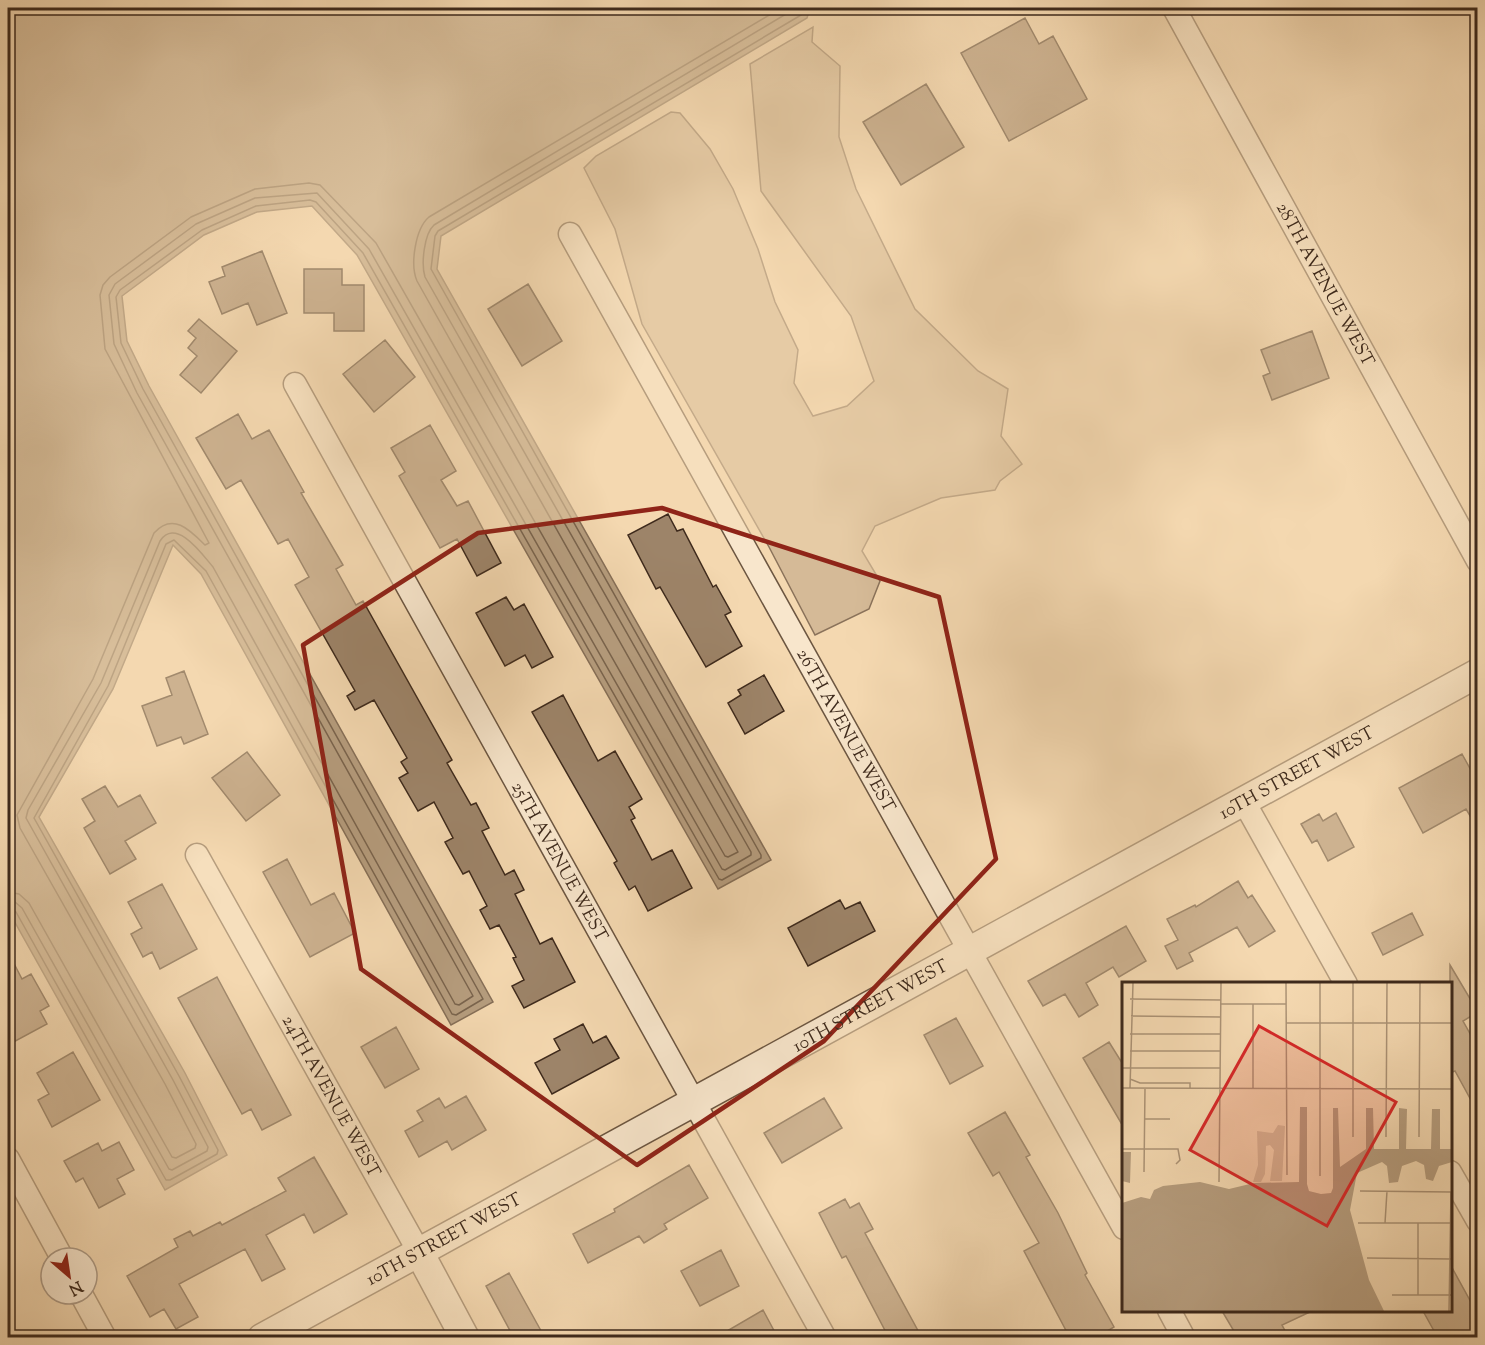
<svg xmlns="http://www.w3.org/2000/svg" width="1485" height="1345" viewBox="0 0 1485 1345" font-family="'Sorts Mill Goudy',serif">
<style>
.green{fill:#d5ba97;stroke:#8a725a;stroke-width:1.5}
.water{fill:#b69d7e;stroke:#866f57;stroke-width:1.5}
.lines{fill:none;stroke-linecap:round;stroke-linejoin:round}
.shore{stroke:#7a644d;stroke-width:1.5}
.building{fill:#9d8469;stroke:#3e2a1c;stroke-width:1.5}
.minor-casing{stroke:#6c5641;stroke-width:25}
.tertiary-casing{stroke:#6c5641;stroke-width:31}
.minor{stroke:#f8e6cc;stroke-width:22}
.tertiary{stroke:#f8e6cc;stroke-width:28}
.marked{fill:none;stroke:#8f2418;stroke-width:4.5;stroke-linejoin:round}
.labels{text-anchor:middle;stroke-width:5;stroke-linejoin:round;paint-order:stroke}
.street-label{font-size:18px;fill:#3e2a1c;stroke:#f8e6cc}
.inset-road{fill:none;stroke:#ab9275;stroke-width:1.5}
.view{fill:#d62828;fill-opacity:0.15;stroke:#d62828;stroke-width:3}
.inset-edge{fill:none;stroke:#3e2a1c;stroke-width:3}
</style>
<rect width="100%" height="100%" fill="#f4d8b0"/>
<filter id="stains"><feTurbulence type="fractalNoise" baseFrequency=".00333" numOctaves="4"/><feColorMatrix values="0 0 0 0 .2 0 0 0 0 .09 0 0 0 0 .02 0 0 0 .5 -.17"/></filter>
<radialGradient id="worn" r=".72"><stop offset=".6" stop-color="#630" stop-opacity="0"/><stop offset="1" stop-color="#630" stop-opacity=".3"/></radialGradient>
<path class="green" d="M 813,27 L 812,42 L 840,66 L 839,137 L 856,189 L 915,309 L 978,371 L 1008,389 L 1001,436 L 1022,464 L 1000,481 L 995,490 L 941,498 L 875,526 L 862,551 L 880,581 L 869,609 L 815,635 L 769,547 L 642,324 L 615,229 L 584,168 L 596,156 L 671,112 L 680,113 L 710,149 L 733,189 L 758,249 L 775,302 L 798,350 L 794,383 L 813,416 L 847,406 L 874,381 L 851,316 L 761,191 L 750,64 Z"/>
<path class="water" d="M 8,8 L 810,8 L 807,18 L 441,236 L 437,269 L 771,860 L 718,889 L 357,255 L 312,206 L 257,212 L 204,235 L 122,296 L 127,341 L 149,386 L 493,1002 L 451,1025 L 201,574 L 173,545 L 113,689 L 39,817 L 185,1073 L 227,1155 L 165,1190 L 8,910 Z"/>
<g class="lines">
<path class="shore" d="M 8,892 L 19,894 L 29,903 L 172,1157 L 176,1158 L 195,1148 L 196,1144 L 165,1084 L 20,828 L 17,815 L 93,679 L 154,533 C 173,512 190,530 205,545 L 209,543 L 105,349 L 100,295 L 103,285 L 110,277 L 191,217 L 255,189 L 309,183 L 320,185 L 376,243 L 725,856 L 728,857 L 738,852 L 417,281 C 410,265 415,229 429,217 L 781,8
M 8,901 L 15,902 L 22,908 L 169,1169 L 172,1170 L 207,1151 L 208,1147 L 173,1080 L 26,818 L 28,810 L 101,683 L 160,541 C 176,517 202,554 213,567 L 455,1004 L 459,1005 L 473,996 L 137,393 L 114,344 L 109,295 L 115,284 L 196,224 L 255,198 L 317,193 L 369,249 L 722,869 L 725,870 L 751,855 L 751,852 L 425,277 C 421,264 424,234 434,225 L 796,8
M 8,909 L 16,912 L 166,1180 L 170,1180 L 217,1154 L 218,1150 L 179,1076 L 34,818 L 108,686 L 166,544 L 174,540 L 206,571 L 452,1014 L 456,1015 L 483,999 L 143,389 L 121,343 L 116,297 L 120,290 L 202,230 L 256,206 L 310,200 L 316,202 L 363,253 L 719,879 L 722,880 L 761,858 L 761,855 L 431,269 L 435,236 L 438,231 L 801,15 L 804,8"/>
</g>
<path class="building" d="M 1025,18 L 1039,44 L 1053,36 L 1087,99 L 1009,141 L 961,53 Z
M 926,84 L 964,147 L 901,185 L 863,122 Z
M 262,251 L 287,313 L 257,325 L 248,303 L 222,314 L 209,282 L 225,276 L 222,267 Z
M 304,269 L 342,269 L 342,285 L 364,285 L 364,331 L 334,331 L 334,313 L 304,313 Z
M 528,284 L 562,341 L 522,366 L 488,309 Z
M 199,319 L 237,351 L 201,393 L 180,375 L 197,356 L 188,348 L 196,338 L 188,331 Z
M 1312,331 L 1329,378 L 1272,400 L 1263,376 L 1270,373 L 1261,350 Z
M 385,340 L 415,377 L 374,412 L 343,374 Z
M 238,414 L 252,439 L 269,430 L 304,492 L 301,493 L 343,565 L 336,569 L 356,605 L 363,601 L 452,760 L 447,763 L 471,805 L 476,803 L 489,828 L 482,831 L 505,875 L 514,870 L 524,890 L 515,894 L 540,944 L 552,938 L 575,982 L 524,1008 L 512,986 L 524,980 L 513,958 L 516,957 L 499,925 L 490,929 L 480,910 L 487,906 L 469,871 L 463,874 L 445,842 L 453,838 L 434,802 L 418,811 L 399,778 L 408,773 L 401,762 L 407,758 L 374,700 L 355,710 L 347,696 L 355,691 L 295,585 L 309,577 L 288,539 L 278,544 L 241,480 L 226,489 L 196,438 Z
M 430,425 L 456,471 L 441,480 L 457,506 L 468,501 L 501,563 L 477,576 L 457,539 L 440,548 L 399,476 L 405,472 L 391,448 Z
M 668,514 L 677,531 L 683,529 L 713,587 L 716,585 L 731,612 L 725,615 L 742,646 L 706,667 L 660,587 L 656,589 L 628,535 Z
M 506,597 L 514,610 L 524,604 L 553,657 L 532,668 L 525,655 L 505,666 L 476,613 Z
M 184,671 L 208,734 L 184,744 L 181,737 L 157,746 L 142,706 L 172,695 L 166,678 Z
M 764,675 L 784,711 L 745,734 L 728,703 L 741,695 L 738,690 Z
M 563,695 L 598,761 L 615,751 L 642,799 L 629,807 L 635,818 L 631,820 L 652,860 L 672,850 L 692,888 L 648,911 L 635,886 L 629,890 L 614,863 L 617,861 L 532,712 Z
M 247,752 L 280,795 L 246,821 L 212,778 Z
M 1462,754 L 1472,772 L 1478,769 L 1478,829 L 1466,809 L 1423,833 L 1399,788 Z
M 105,786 L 118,807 L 140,795 L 156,823 L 125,841 L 136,859 L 110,874 L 84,828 L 95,821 L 82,799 Z
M 1336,813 L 1354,847 L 1328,861 L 1317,840 L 1312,843 L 1301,824 L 1319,814 L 1323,821 Z
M 287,859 L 311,905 L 334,893 L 355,933 L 310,957 L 263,872 Z
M 1238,881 L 1248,898 L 1252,895 L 1275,931 L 1249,947 L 1237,927 L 1189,953 L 1193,961 L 1177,969 L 1165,946 L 1178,940 L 1167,919 L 1195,905 L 1196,907 Z
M 162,884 L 197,949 L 160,969 L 152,952 L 143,957 L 131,934 L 142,928 L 128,902 Z
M 840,900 L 845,909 L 860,902 L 875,931 L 808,966 L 788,928 Z
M 1412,913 L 1423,935 L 1383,955 L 1372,933 Z
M 1126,926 L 1146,961 L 1119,977 L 1113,967 L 1086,983 L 1098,1005 L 1079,1017 L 1065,994 L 1043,1006 L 1028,981 Z
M 8,952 L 22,979 L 31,974 L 49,1006 L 40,1011 L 47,1024 L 8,1045 Z
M 1450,965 L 1478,1012 L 1463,1021 L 1478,1048 L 1478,1113 L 1455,1071 L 1450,1073 Z
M 217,977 L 291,1115 L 262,1130 L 251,1109 L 242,1114 L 178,998 Z
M 956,1018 L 983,1066 L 950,1084 L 924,1035 Z
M 583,1024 L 593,1043 L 606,1036 L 619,1058 L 552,1094 L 535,1063 L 560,1050 L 554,1039 Z
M 396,1027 L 419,1069 L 385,1088 L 361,1047 Z
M 1109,1042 L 1124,1066 L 1124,1128 L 1083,1058 Z
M 73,1052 L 100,1100 L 52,1127 L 38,1100 L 49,1094 L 37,1073 Z
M 466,1096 L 486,1130 L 452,1150 L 447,1141 L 419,1157 L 405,1131 L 423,1121 L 417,1111 L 439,1098 L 445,1108 Z
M 824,1098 L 842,1128 L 782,1163 L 764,1133 Z
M 1005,1112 L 1030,1155 L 1026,1157 L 1058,1213 L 1087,1273 L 1085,1275 L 1114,1327 L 1096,1338 L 1070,1338 L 1024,1251 L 1039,1243 L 999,1172 L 993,1176 L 968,1133 Z
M 119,1142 L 134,1170 L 117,1179 L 125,1194 L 99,1208 L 83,1178 L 76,1182 L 64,1161 L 98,1143 L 102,1151 Z
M 314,1157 L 347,1214 L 314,1233 L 304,1214 L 266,1235 L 285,1269 L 262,1281 L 245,1249 L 179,1284 L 198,1317 L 176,1329 L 164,1309 L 150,1317 L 127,1276 L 178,1247 L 174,1239 L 190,1231 L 193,1236 L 220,1222 L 222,1225 L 286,1191 L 278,1178 Z
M 689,1165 L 708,1198 L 664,1224 L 667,1229 L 644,1243 L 639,1236 L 588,1263 L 573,1234 L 615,1212 L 614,1209 Z
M 845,1199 L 850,1208 L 859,1203 L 873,1229 L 865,1233 L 922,1338 L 889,1338 L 846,1256 L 842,1258 L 819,1213 Z
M 721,1250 L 739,1286 L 700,1306 L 681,1271 Z
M 1450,1264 L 1478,1315 L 1478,1338 L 1438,1338 L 1423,1311 L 1450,1311 Z
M 509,1273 L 545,1338 L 514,1338 L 486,1286 Z
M 763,1310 L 778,1338 L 715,1338 Z
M 1222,1311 L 1312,1311 L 1282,1325 L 1289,1338 L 1238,1338 Z"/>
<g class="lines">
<defs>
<g id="minor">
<path id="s1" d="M 1174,8 L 1478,561"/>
<path id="s2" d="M 570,234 L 1124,1228"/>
<path id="s3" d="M 295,384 L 825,1338"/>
<path d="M 1243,800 L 1346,984"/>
<path id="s4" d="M 197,855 L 419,1252"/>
<path d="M 8,1159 L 62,1258"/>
<path d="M 1450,1172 L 1478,1221"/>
<path d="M 81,1294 L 105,1338"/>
<path d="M 1169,1310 L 1184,1338"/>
</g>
<g id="tertiary">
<path d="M 419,1252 L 465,1338"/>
<path id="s5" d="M 262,1338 L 1478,673"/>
</g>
</defs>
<use href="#minor" class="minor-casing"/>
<use href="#tertiary" class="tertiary-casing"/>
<use href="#minor" class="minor"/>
<use href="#tertiary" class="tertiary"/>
</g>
<path d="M0 0H1485V1345H0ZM 662,508 L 939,597 L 996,859 L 824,1041 L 637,1165 L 361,969 L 303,645 L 478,533 Z" fill="#f4d8b0" fill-opacity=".55" fill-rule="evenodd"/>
<path class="marked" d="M 662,508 L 939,597 L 996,859 L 824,1041 L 637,1165 L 361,969 L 303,645 L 478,533 Z"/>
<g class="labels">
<g class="street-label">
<text dy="6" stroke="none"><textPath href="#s1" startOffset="315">28TH AVENUE WEST</textPath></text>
<text dy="6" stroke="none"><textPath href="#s2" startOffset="568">26TH AVENUE WEST</textPath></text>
<text dy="6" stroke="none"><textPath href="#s5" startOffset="1179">10TH STREET WEST</textPath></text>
<text dy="6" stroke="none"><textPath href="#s3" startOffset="546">25TH AVENUE WEST</textPath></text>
<text dy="6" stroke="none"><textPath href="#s5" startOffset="693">10TH STREET WEST</textPath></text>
<text dy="6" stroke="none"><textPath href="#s4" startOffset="276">24TH AVENUE WEST</textPath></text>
<text dy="6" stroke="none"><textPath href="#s5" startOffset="207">10TH STREET WEST</textPath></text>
</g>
</g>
<g transform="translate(1122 982)">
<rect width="330" height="330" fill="#f4d8b0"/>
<path d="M 156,143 L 163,144 L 160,199 L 148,199 L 152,168 L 148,163 L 144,164 L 143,192 L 139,200 L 131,200 L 136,183 L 135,149 L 151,151 Z" fill="#d5ba97"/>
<path d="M 178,125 L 185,125 L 185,202 L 187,209 L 199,212 L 209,211 L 211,206 L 211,126 L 216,126 L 218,185 L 244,167 L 244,126 L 251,126 L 252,167 L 277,167 L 277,126 L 285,127 L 284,167 L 309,167 L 310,127 L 318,127 L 318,167 L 330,167 L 330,180 L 317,184 L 311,199 L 304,197 L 302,183 L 294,179 L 280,184 L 276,200 L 267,201 L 265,184 L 260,180 L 235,191 L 228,228 L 247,298 L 262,329 L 0,329 L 0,221 L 19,215 L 28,217 L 32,208 L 41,204 L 78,200 L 107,207 L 132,201 L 177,200 ZM 0,170 L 9,170 L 8,201 L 0,199 Z" fill="#b69d7e"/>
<path class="inset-road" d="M 164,1 L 165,193M 8,17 L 99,18M 98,22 L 164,22M 131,22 L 131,106M 9,34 L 98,35M 164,41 L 330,41M 8,52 L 98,52M 8,69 L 98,69M 0,86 L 98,86M 8,97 L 18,101 L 68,101 L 68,106M 0,106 L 330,107M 8,106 L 11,1M 23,137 L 48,137M 231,155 L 231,1M 264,155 L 265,1M 297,155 L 298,1M 0,167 L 56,167 L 58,178 L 54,182M 22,190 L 23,106M 198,194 L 198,1M 97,200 L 99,1M 238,209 L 329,210M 236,241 L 330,241M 263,241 L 265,209M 245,276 L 329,277M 270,313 L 329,313M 296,313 L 296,241M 327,329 L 329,210"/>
<path class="view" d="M 137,44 L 274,120 L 205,244 L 68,168 Z"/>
<rect width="330" height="330" class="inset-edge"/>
</g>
<rect width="1485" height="1345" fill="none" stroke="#f4d8b0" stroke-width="30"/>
<rect x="9" y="9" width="1467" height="1327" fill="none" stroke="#3e2a1c" stroke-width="3"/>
<rect x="15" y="15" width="1455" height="1315" fill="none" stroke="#3e2a1c" stroke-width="1.5"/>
<g transform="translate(69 1276) rotate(151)"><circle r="28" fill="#f8e6cc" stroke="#ae9b86" stroke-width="1.5"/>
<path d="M0-4.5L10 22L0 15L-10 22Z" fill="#8f2418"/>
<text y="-9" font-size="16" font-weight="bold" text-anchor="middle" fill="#3e2a1c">N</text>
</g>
<rect width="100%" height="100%" filter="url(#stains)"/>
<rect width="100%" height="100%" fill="url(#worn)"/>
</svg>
